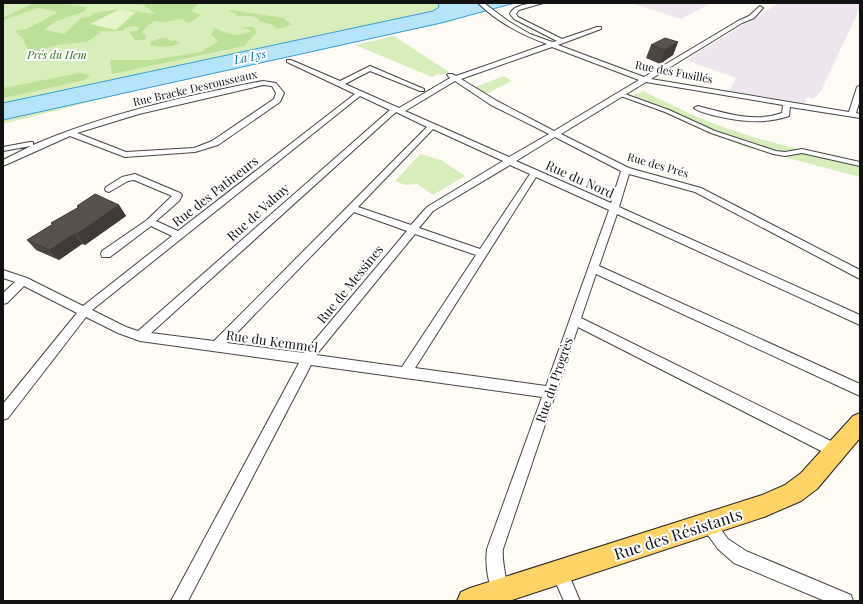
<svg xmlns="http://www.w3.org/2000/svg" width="863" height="604" viewBox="0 0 863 604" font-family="'Playfair Display',serif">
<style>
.industrial{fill:#eee5ef}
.green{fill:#d7eeba}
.forest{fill:#bbe098}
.pitch{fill:#e8f4cc}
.water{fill:#b5e4fb;stroke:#359ed8}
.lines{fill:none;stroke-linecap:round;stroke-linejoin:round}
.pedestrian-casing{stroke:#444;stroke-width:2}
.minor-casing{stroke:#444;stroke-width:2}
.primary-casing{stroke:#222;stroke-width:2}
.pedestrian{fill:#fff;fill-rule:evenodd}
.minor{fill:#fff;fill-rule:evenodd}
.primary{fill:#ffd365;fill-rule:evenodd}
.wall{fill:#4e4641}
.shaded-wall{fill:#403935}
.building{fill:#5b514c;stroke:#403935}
.labels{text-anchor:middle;stroke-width:4;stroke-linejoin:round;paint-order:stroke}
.far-park-label{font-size:11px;font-style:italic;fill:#2f701a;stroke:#fff}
.far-street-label{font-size:11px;fill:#111;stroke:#fff}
.far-water-label{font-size:12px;font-style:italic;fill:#0e6faf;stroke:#fff}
.street-label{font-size:13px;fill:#111;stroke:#fff}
.near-street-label{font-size:16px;fill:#111;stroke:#fff}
</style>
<rect width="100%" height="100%" fill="#fffcf5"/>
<path class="industrial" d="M 631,3 L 711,3 L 681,19 Z
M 779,3 L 860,3 L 860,8 L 821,91 L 814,99 L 808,97 L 804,103 L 729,91 L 736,78 L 686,60 Z"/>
<path class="green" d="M 3,3 L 470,3 L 462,15 L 454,21 L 164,83 L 3,124 Z
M 394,36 L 449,72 L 440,75 L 438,74 L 432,77 L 355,45 Z
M 504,76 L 512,81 L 486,94 L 475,87 Z
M 643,91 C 674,106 705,122 738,132 C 778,146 819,153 860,162 L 860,177 L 742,146 L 628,98 Z
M 420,154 L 441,160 L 465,176 L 433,195 L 417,184 L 405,185 L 395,181 Z"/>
<path class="forest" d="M 34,3 L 53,3 L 87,7 L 85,11 L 54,22 L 44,30 L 64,34 L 81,18 L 89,17 L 94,13 L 120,9 L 156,14 L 143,5 L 122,3 L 199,3 L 191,11 L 201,15 L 189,23 L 182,19 L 165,22 L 155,21 L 148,25 L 142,33 L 147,36 L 144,37 L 147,37 L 145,40 L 135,40 L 129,32 L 138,30 L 139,27 L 133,26 L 125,28 L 123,31 L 103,31 L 87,42 L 57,45 L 30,54 L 24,40 L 15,31 L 27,29 L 58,12 L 38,8 L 3,20 L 3,18 Z
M 232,10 L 283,18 L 292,25 L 277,29 L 271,24 L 259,21 L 259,19 L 252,16 L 236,16 L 236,14 L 228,11 Z
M 241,27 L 254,27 L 257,32 L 244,46 L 112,74 L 110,60 L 152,60 L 201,52 L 218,41 L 211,35 L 215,28 C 228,34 238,38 251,31 Z
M 160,38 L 167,38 L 171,41 L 175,40 L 181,43 C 174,47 159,48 150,45 L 150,42 Z
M 80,73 L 90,75 L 85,80 L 3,98 L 3,88 Z"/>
<path class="pitch" d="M 120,9 L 136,12 L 116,30 L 90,24 Z"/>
<path class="water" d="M 438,3 L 515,3 L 441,23 L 3,120 L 3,103 L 433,11 L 439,7 Z"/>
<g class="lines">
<defs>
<path id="pedestrian" d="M 618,93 L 622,93 L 669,110 L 715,131 L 776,151 L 785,152 L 802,149 L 860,162 L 860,166 L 802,153 L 785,156 L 773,154 L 711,133 L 665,112 L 618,95 Z"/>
<path id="minor" d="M 478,3 L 484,3 L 508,21 L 530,34 L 552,42 L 557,41 L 514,19 L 510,14 C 513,4 534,3 543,3 L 519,10 L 516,14 L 518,17 L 562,39 L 597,27 L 601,27 L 601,29 L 558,45 L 644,77 L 738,21 L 749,16 L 760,6 L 763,8 L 754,18 L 742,23 L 651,79 L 849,112 L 857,87 L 860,85 L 860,100 L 856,113 L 860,114 L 860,118 L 790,107 L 789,116 C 764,125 737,121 712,115 C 706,113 699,112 694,108 L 698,106 C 725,113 755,123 782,113 L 783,105 L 646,82 L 561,134 L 629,168 L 701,188 L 860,270 L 860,279 L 695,192 L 629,174 L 619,207 L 860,315 L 860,325 L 617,214 L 599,266 L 860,384 L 860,396 L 596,274 L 581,318 L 841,446 L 843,451 L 841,456 L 836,458 L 831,456 L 578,327 L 503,549 C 501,564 510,586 506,597 L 500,599 L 494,597 C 488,582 485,565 487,549 L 542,397 L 311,365 L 188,601 L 171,601 L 299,363 L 140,341 L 118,333 L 86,317 L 8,418 L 3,420 L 3,404 L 77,313 L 24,286 L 7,303 L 3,304 L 3,293 L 15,282 L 3,278 L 3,270 L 27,278 L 83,306 L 172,236 L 151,226 L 110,257 L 102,257 L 101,254 L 102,251 L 147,220 L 172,196 L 134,180 L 128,181 L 109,192 L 106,191 L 105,189 L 106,187 L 122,177 L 135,174 L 180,193 L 182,195 L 179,201 L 156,221 L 178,231 L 355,94 L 287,62 L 287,60 L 291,60 L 340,81 L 370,66 L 424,89 L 424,91 L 420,91 L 370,71 L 345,84 L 399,108 L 450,78 L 447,75 L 448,74 L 452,74 L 456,76 L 547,44 C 522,35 497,22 478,3 ZM 552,47 L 639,80 L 554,131 L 497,101 L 461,79 ZM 455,81 L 491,105 L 549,134 L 509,157 L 405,111 ZM 360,96 L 390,110 L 138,331 L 126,327 L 92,310 ZM 396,112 L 427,127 L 214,341 L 151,333 ZM 433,129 L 503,161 L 427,207 L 411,225 L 358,207 ZM 555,137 L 621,171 L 611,203 L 516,161 ZM 510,165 L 530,174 L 480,249 L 419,228 L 433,211 ZM 536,177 L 609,210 L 546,386 L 415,368 ZM 354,212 L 407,231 L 304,353 L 227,343 ZM 415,234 L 476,255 L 402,367 L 316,355 Z
M 263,81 L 276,83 L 284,93 L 280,102 L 218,145 L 195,152 L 125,157 L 70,136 L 3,166 L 3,160 L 31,146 L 3,151 L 3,147 L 30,142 L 33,142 L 33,145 C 105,114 186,96 263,81 ZM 263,85 L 272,86 L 276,93 L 274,99 L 212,141 L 194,148 L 126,152 L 77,133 L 139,114 Z
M 708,516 L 713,519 L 728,539 L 746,551 L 851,595 L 853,601 L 825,601 L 734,563 L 718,549 L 700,524 L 703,519 Z
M 559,564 L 565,566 L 580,601 L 564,601 L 551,572 L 553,566 Z"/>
<path id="primary" d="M 860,413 L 860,438 L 817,489 L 801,501 L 764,517 L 509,601 L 457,601 L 461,592 L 470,588 L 762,495 L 785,485 L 801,473 L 853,416 Z"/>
</defs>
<use href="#pedestrian" class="pedestrian-casing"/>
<use href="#minor" class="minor-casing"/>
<use href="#primary" class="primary-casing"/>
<use href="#pedestrian" class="pedestrian"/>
<use href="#minor" class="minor"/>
<use href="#primary" class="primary"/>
</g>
<path class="wall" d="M 678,42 L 673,55 L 660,64 L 646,58 L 651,45 Z
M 119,205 L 126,216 L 85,245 L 82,244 L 59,260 L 36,250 L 27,240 L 53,224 L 51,223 L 78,208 L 77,206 Z"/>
<path class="shaded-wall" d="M 678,42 L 673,55 L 660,64 L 665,50 Z
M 119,205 L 126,216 L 85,245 L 77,234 Z
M 74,234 L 82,244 L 59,260 L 50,250 Z"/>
<path class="building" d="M 665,38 L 678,42 L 665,50 L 651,45 Z
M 95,194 L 119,205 L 77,234 L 74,234 L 50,250 L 27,240 L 53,224 L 51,223 L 79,207 L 77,206 Z"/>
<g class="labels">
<g class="far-park-label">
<text x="57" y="59">Prés du Hem</text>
</g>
<g class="far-street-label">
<text transform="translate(674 72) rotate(11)" y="4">Rue des Fusillés</text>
<text transform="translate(195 88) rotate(-13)" y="4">Rue Bracke Desrousseaux</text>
<text transform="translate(658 165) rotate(16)" y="4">Rue des Prés</text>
</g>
<g class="far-water-label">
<text transform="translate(250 57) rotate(-12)" y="4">La Lys</text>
</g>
<g class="street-label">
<text transform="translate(580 179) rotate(24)" y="5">Rue du Nord</text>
<text transform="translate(215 191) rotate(-38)" y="5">Rue des Patineurs</text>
<text transform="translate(258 212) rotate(-42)" y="5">Rue de Valmy</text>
<text transform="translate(350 284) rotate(-51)" y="5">Rue de Messines</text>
<text transform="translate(272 341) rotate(8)" y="5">Rue du Kemmel</text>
<text transform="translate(554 380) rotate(-71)" y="5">Rue du Progrès</text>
</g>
<g class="near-street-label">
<text transform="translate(678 534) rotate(-18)" y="6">Rue des Résistants</text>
</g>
</g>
<rect width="863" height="604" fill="none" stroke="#111111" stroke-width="8"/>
</svg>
